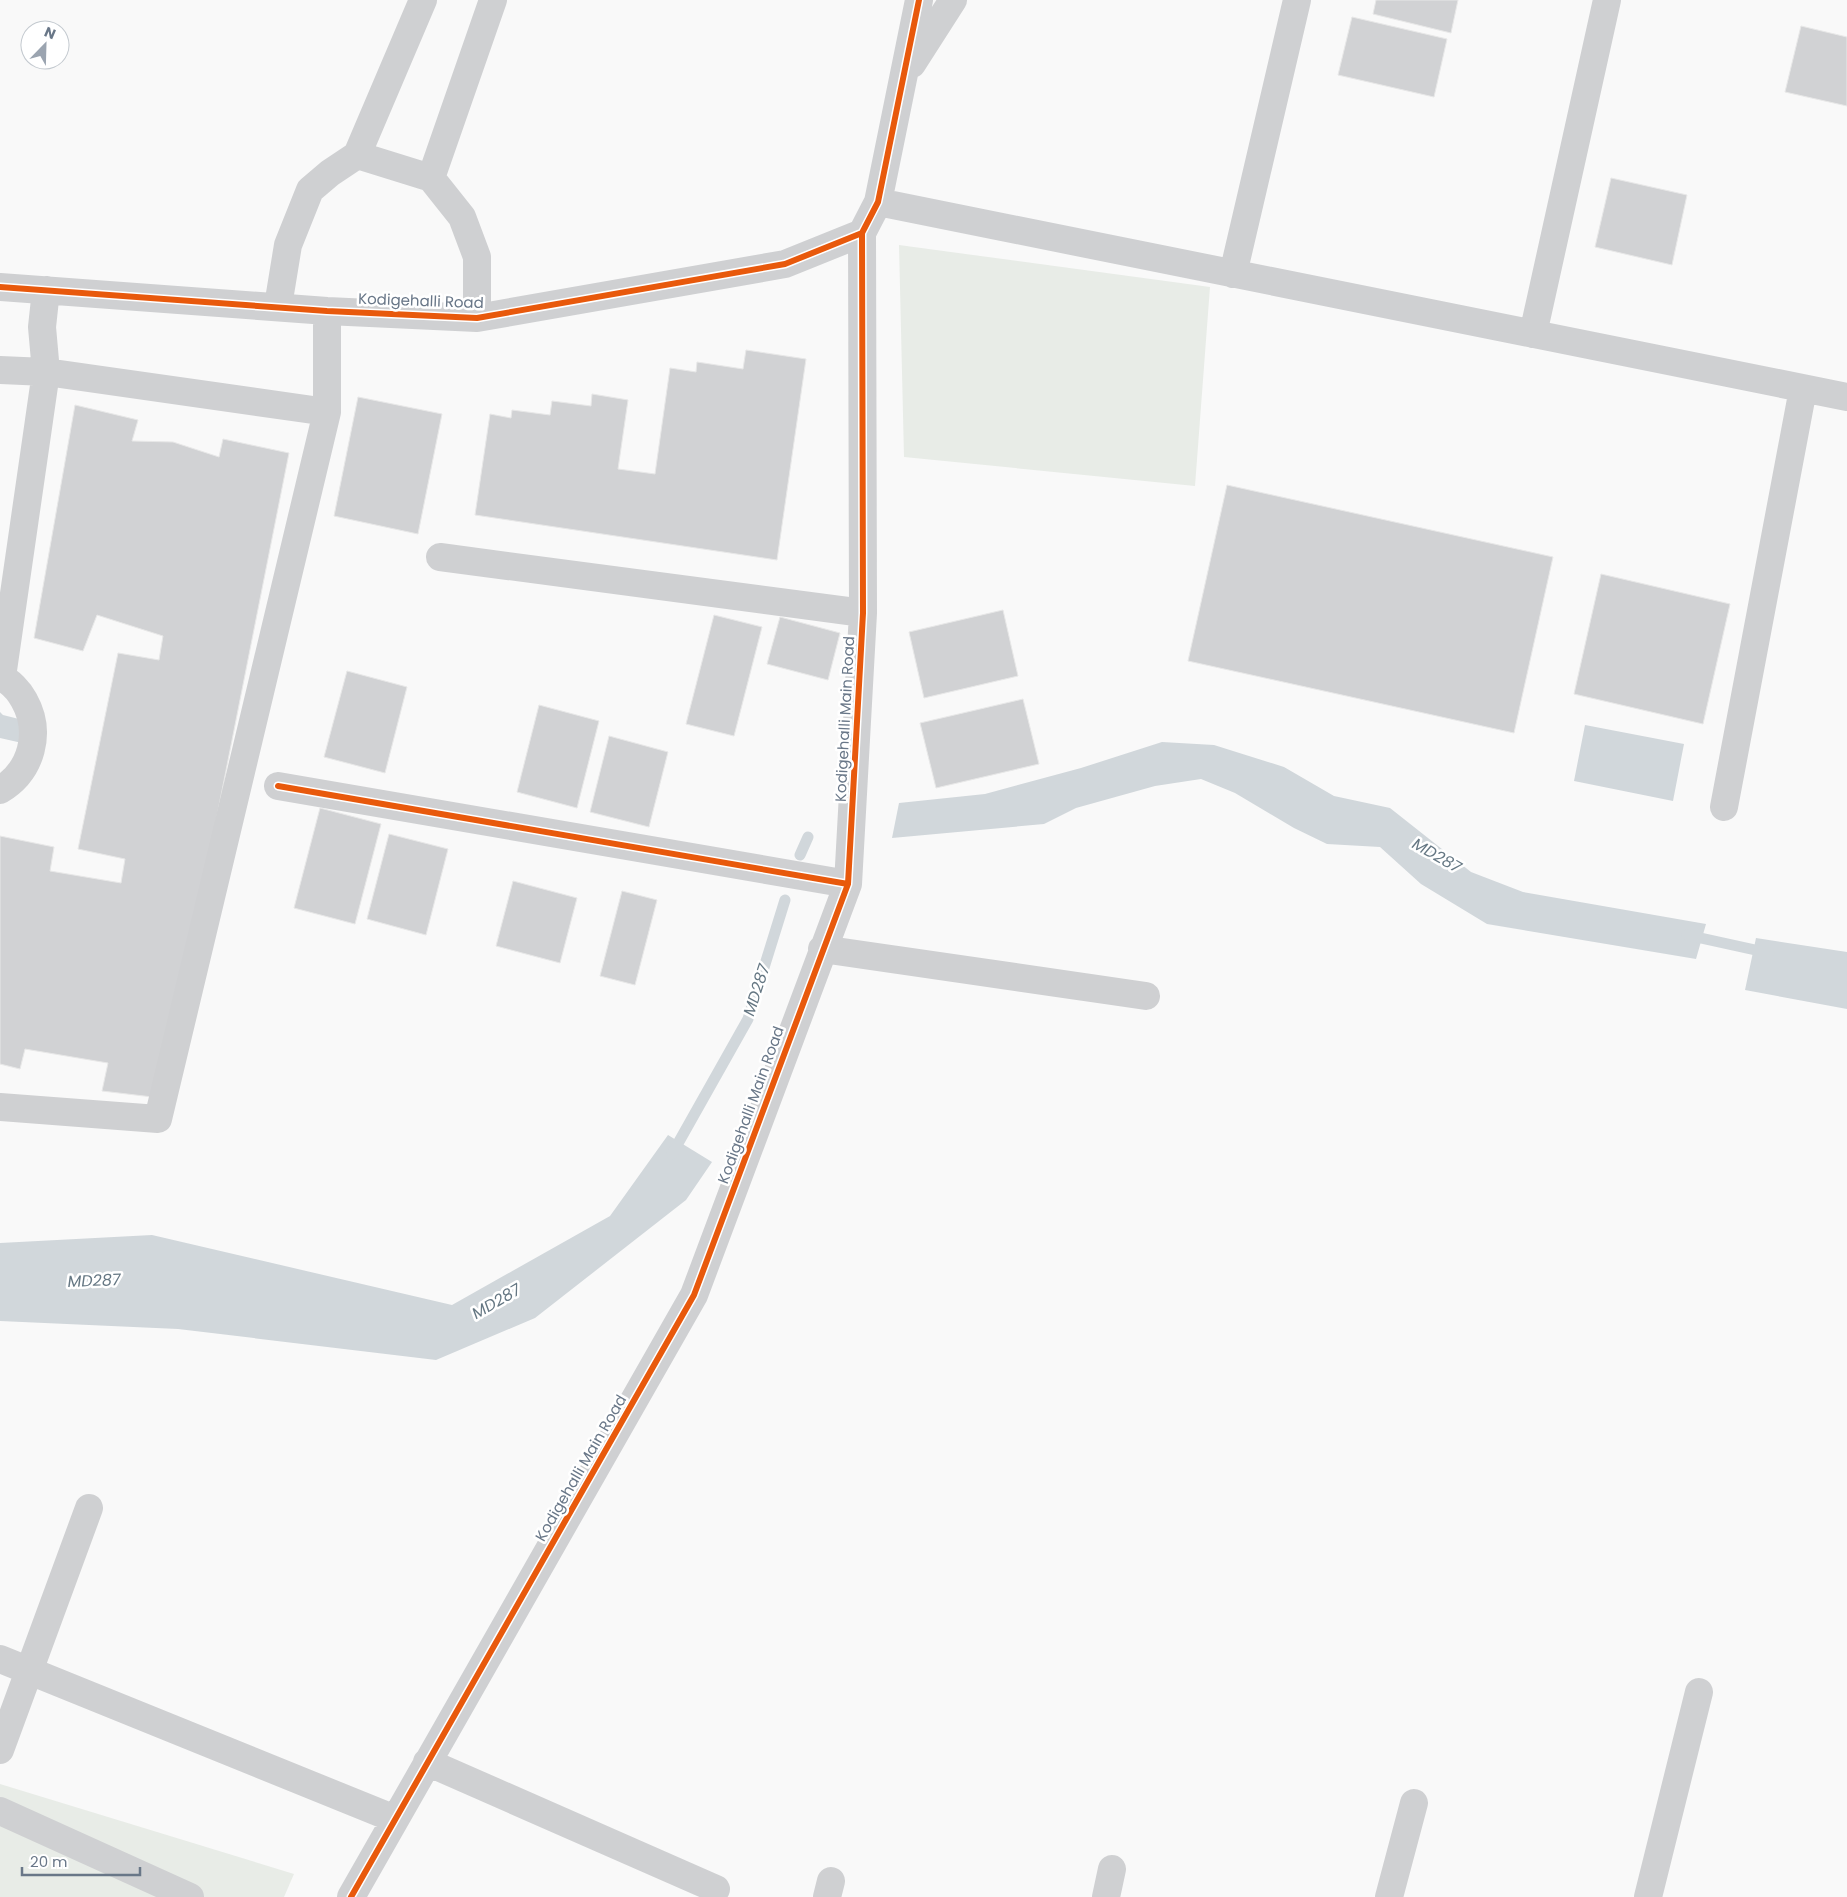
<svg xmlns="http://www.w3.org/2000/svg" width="1847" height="1897" viewBox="0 0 1847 1897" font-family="Poppins,sans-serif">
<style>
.green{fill:#e8ece7}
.water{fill:#d1d7db}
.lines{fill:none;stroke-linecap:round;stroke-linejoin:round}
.stream{stroke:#d1d7db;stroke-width:11}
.building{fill:#d1d2d4;stroke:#e8e8e8}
.minor{stroke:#cfd0d2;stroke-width:28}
.cycleway-casing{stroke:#fff;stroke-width:9}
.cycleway{stroke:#e8590c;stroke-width:6}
.labels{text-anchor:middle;stroke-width:5;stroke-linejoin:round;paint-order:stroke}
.street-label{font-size:15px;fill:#697788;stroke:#fff}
.water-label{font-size:16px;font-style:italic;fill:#657783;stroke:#fff}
</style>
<rect width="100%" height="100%" fill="#f9f9f9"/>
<path class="green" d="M 899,245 L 1210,287 L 1195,486 L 904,457 Z
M 0,1784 L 294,1874 L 284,1897 L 0,1897 Z"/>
<path class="water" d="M 0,712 L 3,715 L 27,721 L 22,743 L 0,738 Z
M 1585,725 L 1684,744 L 1673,801 L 1574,781 Z
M 1162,742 L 1214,745 L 1284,767 L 1334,796 L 1390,808 L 1471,872 L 1523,892 L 1706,924 L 1696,959 L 1487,924 L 1421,884 L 1380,847 L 1327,844 L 1294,828 L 1235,793 L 1201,779 L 1155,786 L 1076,808 L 1044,824 L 892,838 L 899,803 L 985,794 L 1081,768 Z
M 1756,938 L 1847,952 L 1847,1009 L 1745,990 Z
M 668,1135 L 712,1162 L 686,1200 L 535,1318 L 436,1360 L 178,1329 L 0,1321 L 0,1243 L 152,1235 L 452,1305 L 610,1216 Z"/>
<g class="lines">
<path class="stream" d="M 800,855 L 808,837
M 1687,935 L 1769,953
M 672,1154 L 748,1019 L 785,900"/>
</g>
<path class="building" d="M 1376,0 L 1458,0 L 1451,33 L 1373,14 Z
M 1352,17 L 1447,39 L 1434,97 L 1338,75 Z
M 1801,26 L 1847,37 L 1847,106 L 1785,92 Z
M 1611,178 L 1687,195 L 1672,265 L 1595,247 Z
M 746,350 L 806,359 L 777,560 L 475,515 L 490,414 L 511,418 L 512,410 L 550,415 L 552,401 L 591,406 L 592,394 L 628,400 L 618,469 L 655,474 L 670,368 L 696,372 L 697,362 L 743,369 Z
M 358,397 L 442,414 L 418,534 L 334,516 Z
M 75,405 L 138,420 L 132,441 L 173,442 L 219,457 L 223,439 L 289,453 L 161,1098 L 102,1091 L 108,1063 L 25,1049 L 20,1069 L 0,1064 L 0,836 L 54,847 L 50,871 L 121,883 L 125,859 L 78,849 L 118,653 L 159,660 L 163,636 L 97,615 L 83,651 L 34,638 Z
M 1227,485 L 1553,557 L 1514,733 L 1188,661 Z
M 1601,574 L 1730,604 L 1703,724 L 1574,694 Z
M 1003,610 L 1018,676 L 924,698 L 909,632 Z
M 714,615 L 762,627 L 734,736 L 686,724 Z
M 780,617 L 840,633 L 828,680 L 767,664 Z
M 347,671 L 407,687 L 385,773 L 324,757 Z
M 1023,699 L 1039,764 L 936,788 L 920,723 Z
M 539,705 L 599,721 L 577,808 L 517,792 Z
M 609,736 L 668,752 L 649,827 L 590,812 Z
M 320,808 L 381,824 L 355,924 L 294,908 Z
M 389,834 L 448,849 L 426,935 L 367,919 Z
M 513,881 L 577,898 L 560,963 L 496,946 Z
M 622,891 L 657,900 L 635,985 L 600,976 Z"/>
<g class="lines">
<path class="minor" d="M 912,64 L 953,0
M 357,155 L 431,178 L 462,217 L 477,257 L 477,318
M 431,178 L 493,0
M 878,202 L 1847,397
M 1233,274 L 1297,0
M 0,287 L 327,311 L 477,318 L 785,264 L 862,233
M 278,306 L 288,245 L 310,190 L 330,173 L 357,155 L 423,0
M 1533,334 L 1607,0
M 0,370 L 46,372 L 327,412
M 440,557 L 863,613
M 0,677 C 10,681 19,691 24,700 C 42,732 32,771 0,790
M 2,677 L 46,372 L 42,327 L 46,290
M 278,786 L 848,884
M 1724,807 L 1803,389
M 822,949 L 1146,996
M 0,1107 L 158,1119 L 327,412 L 327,311
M 0,1659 L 395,1819
M 0,1750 L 89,1508
M 427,1762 L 716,1889
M 0,1811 L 190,1897
M 351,1897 L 694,1295 L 848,884 L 863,613 L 862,233 L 878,202 L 919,0
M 827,1897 L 831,1881
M 1106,1897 L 1112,1869
M 1389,1897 L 1414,1803
M 1648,1897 L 1699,1692"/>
<defs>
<path id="cycleway" d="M 0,287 L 327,311 L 477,318 L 785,264 L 862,233
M 278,786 L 848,884
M 351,1897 L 694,1295 L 848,884 L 863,613 L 862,233 L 878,202 L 919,0"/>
</defs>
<use href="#cycleway" class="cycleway-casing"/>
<use href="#cycleway" class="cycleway"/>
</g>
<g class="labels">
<g class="street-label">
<text transform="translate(421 301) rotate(2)" y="5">Kodigehalli Road</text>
<text transform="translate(845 719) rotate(-87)" y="5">Kodigehalli Main Road</text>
<text transform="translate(751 1105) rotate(-70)" y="5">Kodigehalli Main Road</text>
<text transform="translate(581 1468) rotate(-60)" y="5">Kodigehalli Main Road</text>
</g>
<g class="water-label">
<text transform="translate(1437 855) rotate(30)" y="6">MD287</text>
<text transform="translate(756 990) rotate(-72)" y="6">MD287</text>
<text transform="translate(94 1280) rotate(-2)" y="6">MD287</text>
<text transform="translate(496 1301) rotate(-30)" y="6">MD287</text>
</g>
</g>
<g transform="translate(45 45) rotate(23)"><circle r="24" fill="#ffffff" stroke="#c3c9cf"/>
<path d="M0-4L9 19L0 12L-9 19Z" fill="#9ba4b0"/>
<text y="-8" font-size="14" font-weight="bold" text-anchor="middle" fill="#697788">N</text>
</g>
<path d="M22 1867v8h118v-8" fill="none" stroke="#697788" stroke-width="2.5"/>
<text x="30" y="1867" font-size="15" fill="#697788" stroke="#ffffff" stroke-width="4" paint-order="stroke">20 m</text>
</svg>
